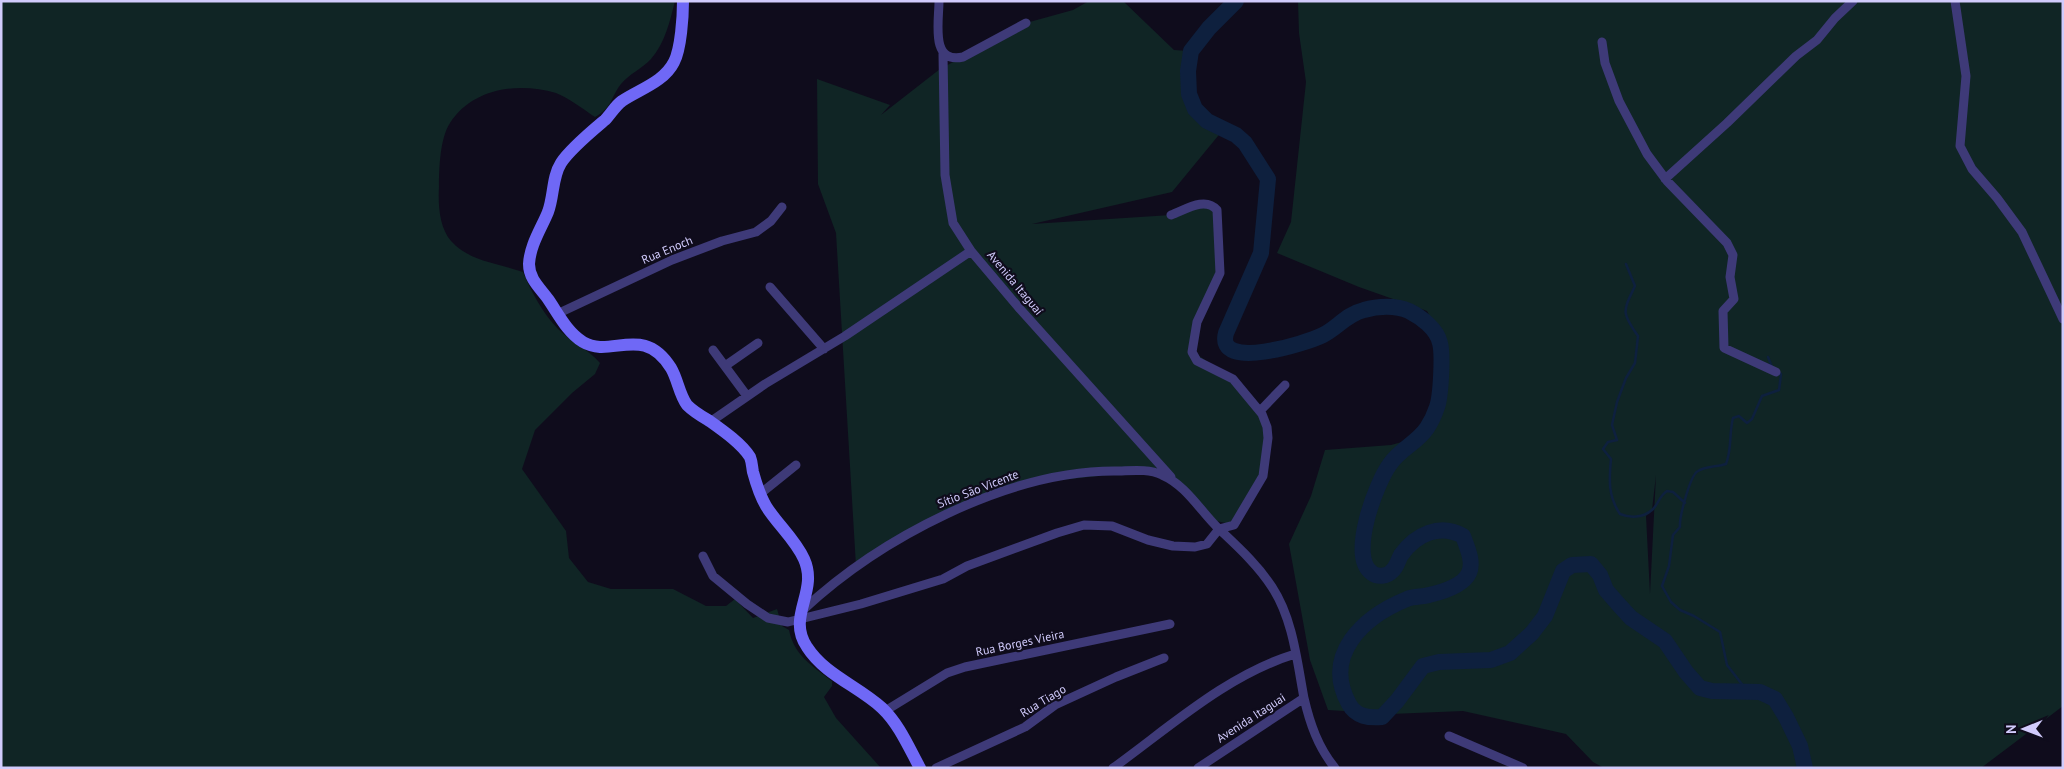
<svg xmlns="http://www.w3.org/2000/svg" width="2064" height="769" viewBox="0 0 2064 769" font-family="'PT Sans',sans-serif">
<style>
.green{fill:#102525;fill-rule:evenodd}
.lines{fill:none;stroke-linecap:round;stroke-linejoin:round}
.stream{stroke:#0e203e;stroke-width:2.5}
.river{stroke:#0e203e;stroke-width:16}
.street{stroke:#3e3a78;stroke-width:9}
.secondary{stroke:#6f68f6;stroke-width:12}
.labels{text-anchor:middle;stroke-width:4.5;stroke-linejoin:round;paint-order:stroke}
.street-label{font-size:12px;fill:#d1cbfc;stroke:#0f0c1c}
</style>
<rect width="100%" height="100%" fill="#0f0c1c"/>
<path class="green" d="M 1,1 L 675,1 C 670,21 665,43 651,59 C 643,68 629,74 621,84 C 610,98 613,107 595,117 C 583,109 569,98 556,93 C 518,82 473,88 450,123 C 440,138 439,169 439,186 C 438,204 439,227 451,241 C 470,262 498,263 523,272 C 532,293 542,312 558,329 C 571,342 588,349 600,363 L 595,374 L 572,393 L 535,430 L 522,469 L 566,531 L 569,558 L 588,582 L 611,589 L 673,589 L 706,606 L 726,606 L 735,599 L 753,618 L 777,609 L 782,626 L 789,630 C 794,655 812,666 832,681 L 832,686 L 824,697 L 836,718 L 881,768 L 1,768 Z
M 1089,1 L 1123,1 L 1174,50 L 1188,51 L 1187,95 L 1195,109 L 1227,125 L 1172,192 L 1032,224 L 1171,215 L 1197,205 L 1217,210 L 1220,273 L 1197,322 L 1192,351 L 1233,379 L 1267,427 L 1263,476 L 1234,525 L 1208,519 L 1176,483 L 1146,471 L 1023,484 L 931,520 L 856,566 L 836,233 L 818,184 L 817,79 L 890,105 L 881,115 L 940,69 L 1026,23 L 1073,10 Z
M 1298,1 L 2063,1 L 2063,706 L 1981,768 L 1604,768 L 1593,762 L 1566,734 L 1463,711 L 1391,714 L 1328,710 L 1310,660 L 1289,544 L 1311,496 L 1325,450 L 1391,445 L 1413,439 L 1437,406 L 1439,333 L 1427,311 L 1359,287 L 1277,253 L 1291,222 L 1306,82 L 1299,33 ZM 1656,475 L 1650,594 L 1646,516 L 1652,510 Z"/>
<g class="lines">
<path class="stream" d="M 1626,264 L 1635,286 C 1623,311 1621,312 1638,336 L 1635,363 L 1626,378 L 1617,402 L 1612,425 L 1617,440 L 1608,442 L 1603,449 L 1611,459 C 1609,480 1608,496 1620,514 C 1630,518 1643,518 1652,510 C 1658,505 1659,496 1667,491 L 1673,492 L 1685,503
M 1768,357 L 1772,367
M 1748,692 L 1727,665 L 1720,632 L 1694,616 L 1680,610 L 1671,602 L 1662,586 L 1669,566 L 1673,535 L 1680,527 C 1679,518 1690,475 1698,471 C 1706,466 1717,467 1726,464 C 1732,449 1729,433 1733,418 L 1739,416 L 1747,423 L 1752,419 L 1762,396 L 1779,390 L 1781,374 L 1778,372"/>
<path class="river" d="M 1236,1 L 1209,28 L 1191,51 L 1188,71 L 1189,94 L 1195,109 L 1207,121 L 1236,135 L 1245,143 L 1268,179 L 1261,253 L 1226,333 C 1215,372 1307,343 1323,335 C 1337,328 1347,314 1364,310 C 1377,306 1396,305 1409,311 C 1421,317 1437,329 1440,343 C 1443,354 1441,396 1437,407 C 1435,413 1431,422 1427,428 C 1417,443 1400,449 1390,464 C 1376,483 1348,557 1372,573 C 1377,577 1387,577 1392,571 C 1397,567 1398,560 1401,555 C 1416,534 1440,523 1463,536 C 1467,547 1474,562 1469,573 C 1463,586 1442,592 1429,595 C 1422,597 1414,596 1407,599 C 1363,617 1322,655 1349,704 C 1356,717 1369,718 1382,717 L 1397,701 L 1423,666 L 1439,662 L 1491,660 L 1510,653 L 1532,633 L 1545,616 L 1563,571 L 1572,565 L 1591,564 L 1600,575 L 1606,590 L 1619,605 L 1631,618 L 1665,641 L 1686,672 L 1700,688 L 1712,691 L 1760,692 L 1775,699 L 1786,717 L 1800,746 L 1805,768"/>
<path class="street" d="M 939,1 C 939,22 930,64 963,57 L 1026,23
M 1955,1 L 1966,76 L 1960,146 L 1972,169 L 1997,198 L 2022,232 L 2063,319
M 1602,42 L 1605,63 L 1619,101 L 1647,154 L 1667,181 L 1727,243 L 1733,255 L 1730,277 L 1734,299 L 1723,311 L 1724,348 L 1776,372
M 943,54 L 945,175 L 953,223 L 971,251 L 1020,309 L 1171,477
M 1665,179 L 1727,123 L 1796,56 L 1817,40 L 1835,18 L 1853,1
M 770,287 L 824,349
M 557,314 L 672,260 L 722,241 L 756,232 L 771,221 L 782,207
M 713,350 L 747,396
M 725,366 L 758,343
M 1260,411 L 1285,385
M 710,422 L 765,384 L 845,336 L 971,251
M 760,494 L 796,465
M 703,556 L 713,576 L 747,604 L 768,618 L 788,622 L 861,604 L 943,579 L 967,566 L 1057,533 L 1084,525 L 1112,526 L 1148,540 L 1173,546 L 1195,547 L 1207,544 L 1219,529 C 1238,547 1258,565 1272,587 C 1293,619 1297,661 1304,698
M 803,610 C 879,539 1007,471 1114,471 C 1130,471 1147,468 1162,475 C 1186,485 1201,512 1219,529 L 1234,525 L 1263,476 L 1268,438 L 1267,427 L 1262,414 L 1233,379 L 1197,361 L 1192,352 L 1197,322 L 1220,273 L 1217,210 C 1205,196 1185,210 1171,215
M 885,711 L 947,673 L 965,667 L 1170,624
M 1449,736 L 1523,768
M 936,768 L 1025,727 L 1055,705 L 1116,677 L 1164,658
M 1113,768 C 1171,726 1227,675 1295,654
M 1198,768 L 1304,698 C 1310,724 1318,747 1335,768"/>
<path class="secondary" d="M 683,1 C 683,16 681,49 674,62 C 664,82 640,89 622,101 C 615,106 611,114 605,120 C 592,131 570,149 561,163 C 552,177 554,196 548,212 C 541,229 530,245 529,264 C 529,279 540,288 548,299 C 559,315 567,332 583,342 C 611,359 643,323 671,368 C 678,380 679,394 687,405 C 693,411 701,416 708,420 C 722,430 741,443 750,457 C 752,462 752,467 753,472 C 756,483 760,496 766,506 C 777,524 795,539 804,559 C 819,592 786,616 807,647 C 825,675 858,686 882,708 C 899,724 909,748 920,768"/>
</g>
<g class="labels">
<g class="street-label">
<text transform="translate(667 250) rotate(-23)" y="4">Rua Enoch</text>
<text transform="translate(1015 283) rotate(50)" y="4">Avenida Itaguaí</text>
<text transform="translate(978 489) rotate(-21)" y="4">Sítio São Vicente</text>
<text transform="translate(1020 643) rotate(-12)" y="4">Rua Borges Vieira</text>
<text transform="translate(1043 701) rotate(-31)" y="4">Rua Tiago</text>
<text transform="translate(1251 718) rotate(-33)" y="4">Avenida Itaguai</text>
</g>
</g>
<rect width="2064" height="769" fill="none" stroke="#d1cbfc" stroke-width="5"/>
<g transform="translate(2024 729) rotate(269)" stroke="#0f0c1c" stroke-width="4" paint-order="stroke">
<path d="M0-4L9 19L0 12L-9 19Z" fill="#d1cbfc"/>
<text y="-8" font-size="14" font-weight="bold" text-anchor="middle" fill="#d1cbfc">N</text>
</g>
</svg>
